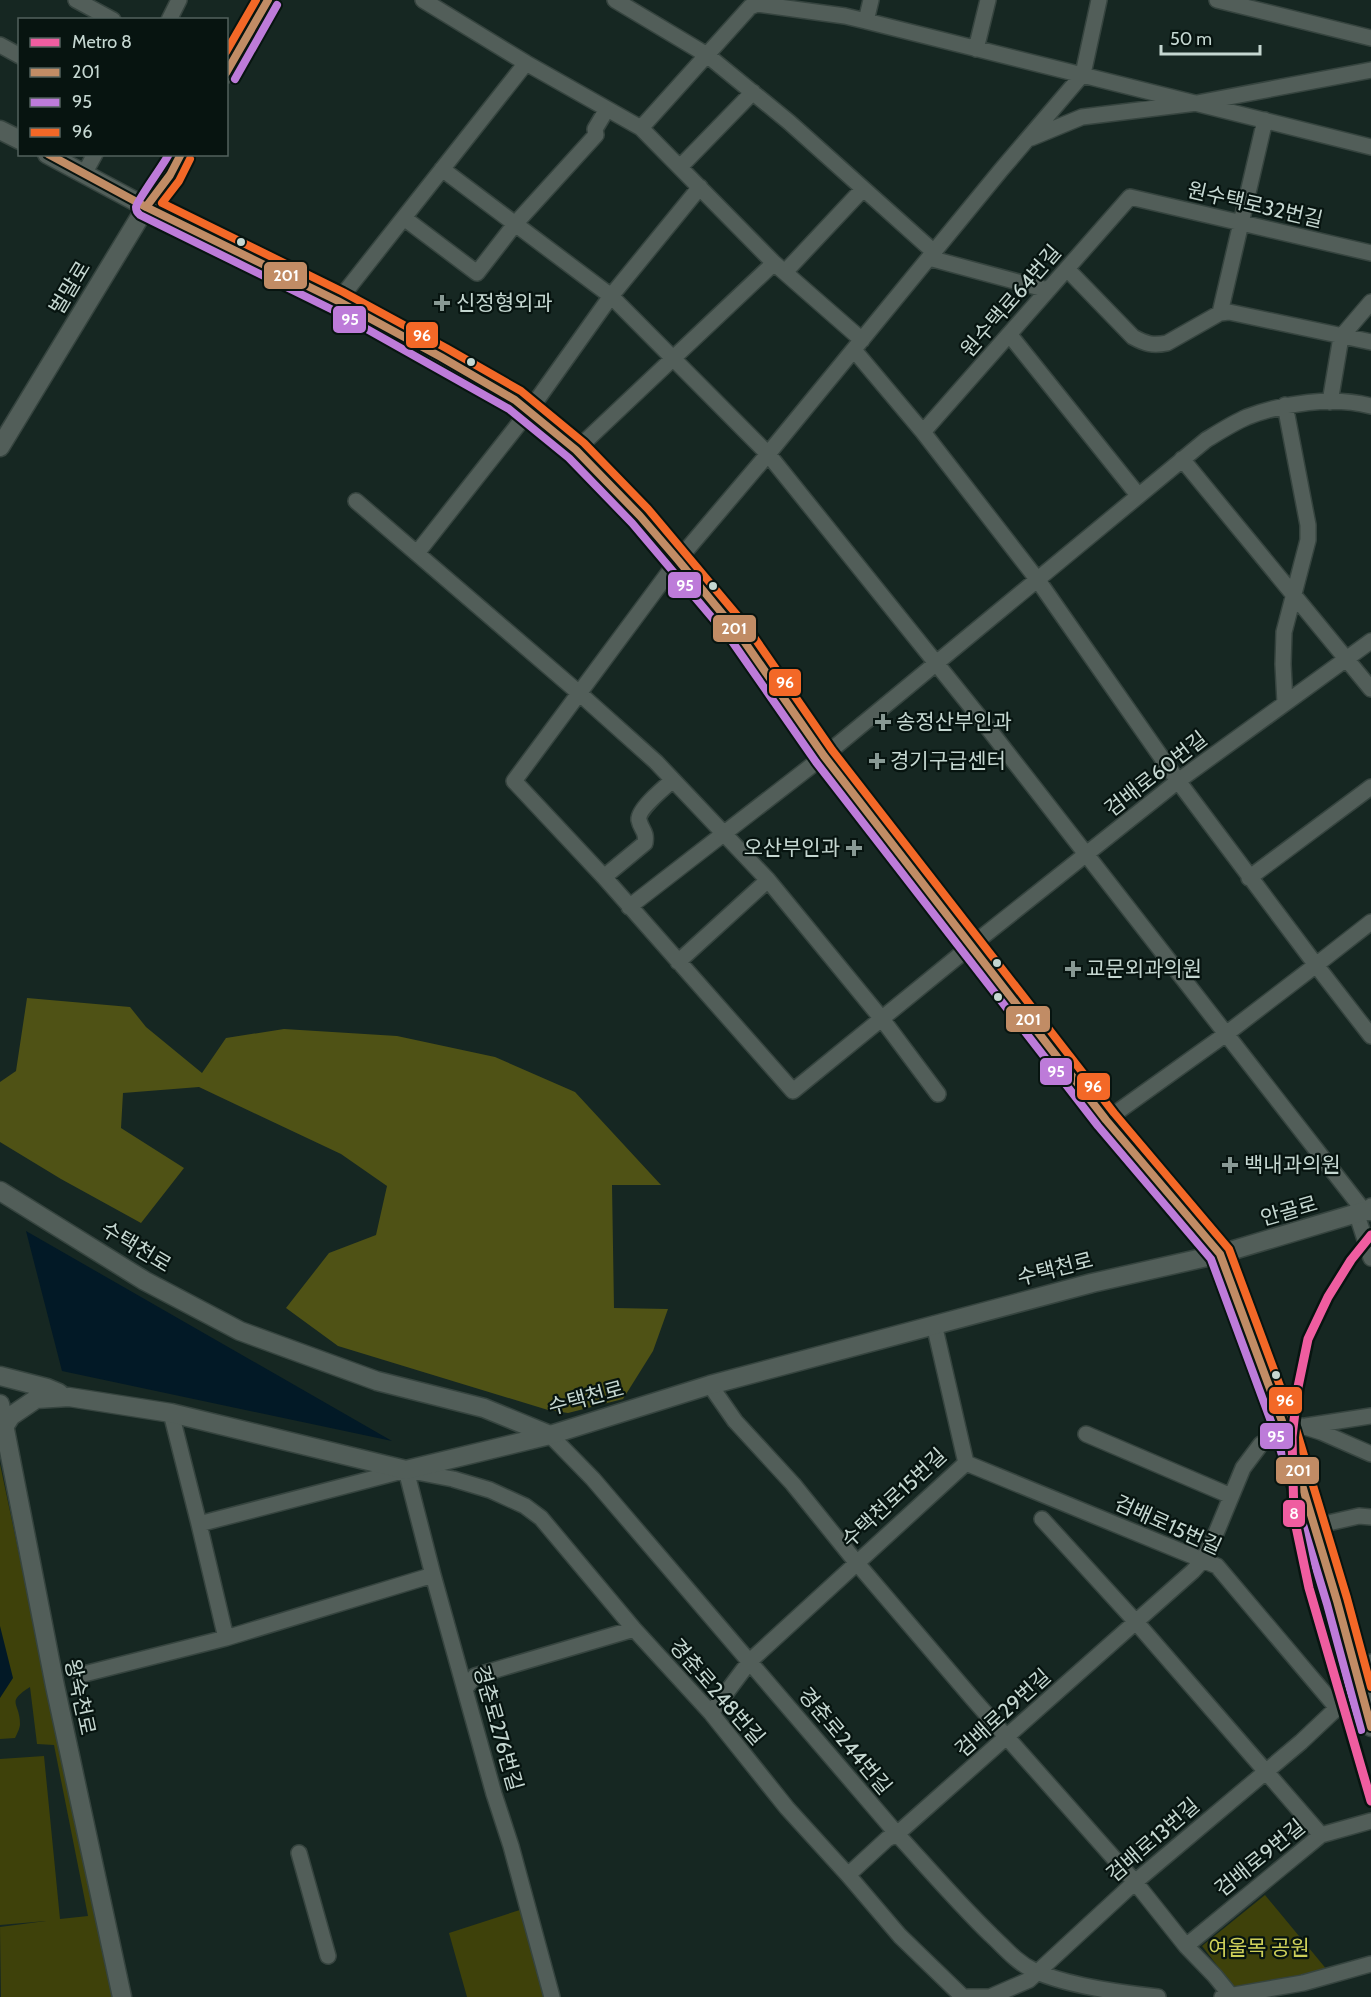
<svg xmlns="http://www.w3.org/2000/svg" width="1371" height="1997" viewBox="0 0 1371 1997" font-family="Cabin,'Noto Sans KR',sans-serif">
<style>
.green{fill:#3e410a}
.forest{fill:#4f5215}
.water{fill:#021926}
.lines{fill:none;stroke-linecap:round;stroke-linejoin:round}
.minor-casing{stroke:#36443f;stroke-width:18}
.tertiary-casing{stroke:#36443f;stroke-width:21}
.minor{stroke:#525e59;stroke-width:15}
.tertiary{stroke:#525e59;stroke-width:18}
.bus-1-casing{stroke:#071410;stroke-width:12}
.bus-2-casing{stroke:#071410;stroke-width:12}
.bus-3-casing{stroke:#071410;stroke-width:12}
.bus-1{stroke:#c18c65;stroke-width:8}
.bus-2{stroke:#bd7bd9;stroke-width:8}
.bus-3{stroke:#f36827;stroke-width:8}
.metro-1-casing{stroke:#071410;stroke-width:14}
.metro-1{stroke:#ef5da0;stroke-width:9}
.bus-dot{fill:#c5d7d1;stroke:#071410;stroke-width:2}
.poi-dot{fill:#889994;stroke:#071410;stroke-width:2}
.labels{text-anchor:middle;stroke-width:4.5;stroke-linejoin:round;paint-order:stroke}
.street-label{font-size:21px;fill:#c5d7d1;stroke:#071410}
.poi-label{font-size:21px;fill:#c5d7d1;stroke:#071410;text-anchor:start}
.park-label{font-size:21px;fill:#ced059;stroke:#071410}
.line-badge{stroke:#071410;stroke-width:2}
.badge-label{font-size:16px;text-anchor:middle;font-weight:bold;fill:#fff}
</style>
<rect width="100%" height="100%" fill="#162722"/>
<path class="green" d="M 0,1464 L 102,1946 L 112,1997 L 1,1997 L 0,1927 L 46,1921 L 0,1925 L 0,1759 L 44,1756 L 60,1919 L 88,1916 L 54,1745 L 37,1744 L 30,1687 C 5,1703 20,1702 20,1724 C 20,1728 17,1734 15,1738 L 0,1739 Z
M 1265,1895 L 1328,1971 L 1236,1990 L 1202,1946 Z
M 526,1908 L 554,1997 L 467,1997 L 449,1933 Z"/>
<path class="forest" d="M 27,998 L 130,1007 L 146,1027 L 202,1073 L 226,1038 L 284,1029 L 397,1036 L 495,1057 L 575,1092 L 661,1185 L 612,1185 L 614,1308 L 668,1309 L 653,1351 L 623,1399 L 568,1413 L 548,1410 L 338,1346 L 286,1308 L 329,1253 L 376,1235 L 387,1186 L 341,1154 L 199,1087 L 123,1093 L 121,1128 L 184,1168 L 141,1223 L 61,1179 L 0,1142 L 0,1082 L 16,1071 Z"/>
<path class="water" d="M 26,1231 L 392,1441 L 62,1371 Z
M 0,1626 L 13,1678 L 0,1698 Z"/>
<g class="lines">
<defs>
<path id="minor" d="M 76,0 L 113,20
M 423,0 L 526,63 L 641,128 L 774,263 L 862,340
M 615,0 L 707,55 L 789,122 L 934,252
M 1099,0 L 1083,74 L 1001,170 L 768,454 L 678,560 L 514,781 L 604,877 L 793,1091 L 972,945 L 1178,781 L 1371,641
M 1217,0 L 1371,38
M 169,20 L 179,0
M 866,21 L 1371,147
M 0,45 L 20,56
M 976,49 L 988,0
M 641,128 L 750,7 L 757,4 L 845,16 L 866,21 L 871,0
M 1031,138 L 1082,117 L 1197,103 L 1371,70
M 680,167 L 753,92
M 442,169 L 611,296 L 768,454 L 977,714 L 1364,1211 L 1371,1206
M 84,174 L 95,154
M 404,218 L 477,273 L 515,224 L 596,135 L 595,129 L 607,109
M 929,258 L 1048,290
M 1067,269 L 1133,337 C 1146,344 1153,346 1167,343 L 1220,313 L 1229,312 L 1371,342
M 785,272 L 863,189
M 338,301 L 526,63
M 1220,313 L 1265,120
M 1009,334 L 1138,495
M 854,350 L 923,432 L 1037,579 L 1178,781 L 1316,965 L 1371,922
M 1330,402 L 1341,337 L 1371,302
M 1285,405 L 1308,525 L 1308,540 L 1284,632 L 1283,664 L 1285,703
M 923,432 L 1130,197 L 1371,253
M 576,450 L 774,263
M 1182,459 L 1371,689
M 356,501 L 579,693 L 656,762 L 768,880 L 882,1019 L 938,1094
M 417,553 L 529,411 L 611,296 L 700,187
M 604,877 L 645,843 C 647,831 641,830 639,820 C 637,810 665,787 673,780
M 1249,878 L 1371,787
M 629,907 L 824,756 L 1206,440 C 1219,432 1233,423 1247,417 C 1284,403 1332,396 1371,406
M 678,962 L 768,880
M 1106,1120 L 1226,1034 L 1316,965 L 1371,1036
M 1357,1215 L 1371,1258
M 710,1385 L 735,1421 L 793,1484 L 856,1562 L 973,1699 L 1135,1882 L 1186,1946 L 1215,1976 L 1232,1997
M 171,1413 L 199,1524
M 1306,1426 L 1371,1416
M 1086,1434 L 1231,1496
M 550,1435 L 593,1479 L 897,1834 C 928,1868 958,1903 991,1935 C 1004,1947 1016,1962 1033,1970 C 1066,1986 1121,1993 1158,1997
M 966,1463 L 1217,1566 L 1337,1708
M 406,1470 L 433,1575 L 494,1794 L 511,1846 L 552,1997
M 1042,1519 L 1136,1622 L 1321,1835
M 1315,1526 L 1359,1516 L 1371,1517
M 226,1638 L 199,1524 L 406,1470 L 453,1479 L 490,1490 L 525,1506 L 541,1518 L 634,1629 L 711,1713 L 787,1808 L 848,1875 L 900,1936 L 963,1997
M 1356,1667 L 1371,1662
M 80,1675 L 226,1638 L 433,1575
M 465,1689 L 475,1676 L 634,1629
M 711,1713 L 750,1661 L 966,1463 L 934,1324
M 299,1853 L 328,1956
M 848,1875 L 887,1839 L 897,1834 L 1193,1571 L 1203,1560 L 1214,1538 L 1243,1468 L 1261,1444 L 1302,1426 L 1321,1432 L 1371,1454
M 1186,1946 L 1321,1835 L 1371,1821
M 962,1997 L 990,1997 L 1029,1980 L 1135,1882 L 1301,1742 L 1337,1708 L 1361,1690
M 1222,1997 L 1303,1983 L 1371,1964"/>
<path id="tertiary" d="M 226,74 L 268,0
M 0,130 L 20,140
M 47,154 L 146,207 L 338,301 L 441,357 L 515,400 L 576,450 L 640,516 L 678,560 L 739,634 L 824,756 L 1106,1120 L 1220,1254 L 1247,1325 L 1286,1432 L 1337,1601 L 1371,1727
M 0,447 L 146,207 L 170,175 L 181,154
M 0,1191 L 145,1281 L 240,1331 L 377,1381 L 484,1408 L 550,1435
M 0,1376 L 47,1388 L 59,1393
M 0,1404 L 55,1686 L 122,1997
M 4,1427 L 11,1416 L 36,1399 L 69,1397 L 171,1413 L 406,1470 L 550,1435 L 710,1385 L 1092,1283 L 1220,1254 L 1364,1211 L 1371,1211"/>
</defs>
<use href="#minor" class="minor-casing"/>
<use href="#tertiary" class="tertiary-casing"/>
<use href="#minor" class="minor"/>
<use href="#tertiary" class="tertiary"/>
<defs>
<path id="bus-1" d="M 226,73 L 268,0
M 48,154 L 146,207 L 338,301 L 441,357 L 515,400 L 576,450 L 640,516 L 678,560 L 739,634 L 824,756 L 1106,1120 L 1220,1254 L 1286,1432 L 1337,1601 L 1371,1727
M 146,207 L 170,175 L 181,154"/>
<path id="bus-2" d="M 235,79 L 277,5
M 169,154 C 164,164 136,202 136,207 C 136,211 137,212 140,215 L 333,310 L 509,409 L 569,458 L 632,523 L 731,640 L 816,762 L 1098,1126 L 1211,1259 L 1276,1435 L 1327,1604 L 1361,1730"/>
<path id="bus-3" d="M 226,52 L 256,0
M 190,159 L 179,181 L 162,203 L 343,292 L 446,348 L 521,391 L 584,443 L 648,509 L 747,627 L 832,750 L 1114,1113 L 1229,1249 L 1296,1429 L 1347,1598 L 1371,1687"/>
</defs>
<use href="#bus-1" class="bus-1-casing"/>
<use href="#bus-2" class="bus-2-casing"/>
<use href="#bus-3" class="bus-3-casing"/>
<use href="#bus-1" class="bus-1"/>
<use href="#bus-2" class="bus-2"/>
<use href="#bus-3" class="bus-3"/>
<defs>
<path id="metro-1" d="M 1371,1235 L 1351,1260 L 1328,1297 L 1308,1339 L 1298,1387 L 1292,1437 L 1294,1517 L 1309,1588 L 1371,1801"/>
</defs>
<use href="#metro-1" class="metro-1-casing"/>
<use href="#metro-1" class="metro-1"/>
</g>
<g class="bus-dot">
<circle cx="241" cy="242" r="5"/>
<circle cx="471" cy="362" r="5"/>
<circle cx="713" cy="586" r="5"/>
<circle cx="997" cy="963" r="5"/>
<circle cx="998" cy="997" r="5"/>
<circle cx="1276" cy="1375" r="5"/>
</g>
<g class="poi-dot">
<path d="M439 294h6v6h6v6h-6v6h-6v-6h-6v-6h6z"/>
<path d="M880 713h6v6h6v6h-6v6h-6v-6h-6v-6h6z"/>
<path d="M874 752h6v6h6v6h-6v6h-6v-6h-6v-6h6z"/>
<path d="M851 839h6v6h6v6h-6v6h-6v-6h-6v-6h6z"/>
<path d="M1070 960h6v6h6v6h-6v6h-6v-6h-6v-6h6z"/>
<path d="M1227 1156h6v6h6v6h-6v6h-6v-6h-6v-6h6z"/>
</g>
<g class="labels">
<g class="street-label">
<text transform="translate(1255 205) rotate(13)" y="7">원수택로32번길</text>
<text transform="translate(70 288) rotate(-59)" y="7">벌말로</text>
<text transform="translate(1011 301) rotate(-49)" y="7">원수택로64번길</text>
<text transform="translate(1156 774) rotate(-38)" y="7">검배로60번길</text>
<text transform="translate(1289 1211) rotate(-16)" y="7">안골로</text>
<text transform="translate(136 1247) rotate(31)" y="7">수택천로</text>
<text transform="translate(1055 1269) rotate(-14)" y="7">수택천로</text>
<text transform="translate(586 1398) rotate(-15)" y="7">수택천로</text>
<text transform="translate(894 1498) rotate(-43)" y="7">수택천로15번길</text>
<text transform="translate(1168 1525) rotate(24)" y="7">검배로15번길</text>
<text transform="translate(717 1692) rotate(49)" y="7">경춘로248번길</text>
<text transform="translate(80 1697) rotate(78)" y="7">왕숙천로</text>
<text transform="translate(1003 1713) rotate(-42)" y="7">검배로29번길</text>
<text transform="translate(498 1728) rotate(74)" y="7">경춘로276번길</text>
<text transform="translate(845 1741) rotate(50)" y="7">경춘로244번길</text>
<text transform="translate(1153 1840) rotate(-41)" y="7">검배로13번길</text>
<text transform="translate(1260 1858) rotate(-39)" y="7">검배로9번길</text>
</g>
<g class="poi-label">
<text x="456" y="310">신정형외과</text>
<text x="896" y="729">송정산부인과</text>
<text x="890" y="768">경기구급센터</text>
<text x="840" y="855" text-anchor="end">오산부인과</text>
<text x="1086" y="976">교문외과의원</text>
<text x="1244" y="1172">백내과의원</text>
</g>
<g class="park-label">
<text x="1259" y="1955">여울목 공원</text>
</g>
</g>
<g class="line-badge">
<rect x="263" y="261" width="45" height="29" rx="6" fill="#c18c65"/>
<rect x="332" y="305" width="35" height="29" rx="6" fill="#bd7bd9"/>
<rect x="405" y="321" width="34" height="28" rx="6" fill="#f36827"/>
<rect x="667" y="571" width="35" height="28" rx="6" fill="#bd7bd9"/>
<rect x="712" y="614" width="45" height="29" rx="6" fill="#c18c65"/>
<rect x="768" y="668" width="34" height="29" rx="6" fill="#f36827"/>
<rect x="1005" y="1005" width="46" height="28" rx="6" fill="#c18c65"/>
<rect x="1039" y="1057" width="34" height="29" rx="6" fill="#bd7bd9"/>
<rect x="1076" y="1072" width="35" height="29" rx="6" fill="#f36827"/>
<rect x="1268" y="1386" width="35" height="29" rx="6" fill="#f36827"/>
<rect x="1259" y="1422" width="35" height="28" rx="6" fill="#bd7bd9"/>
<rect x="1275" y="1456" width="45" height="29" rx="6" fill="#c18c65"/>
<rect x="1282" y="1499" width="24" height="29" rx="6" fill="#ef5da0"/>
</g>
<g class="badge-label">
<text x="286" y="281">201</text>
<text x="350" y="325">95</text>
<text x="422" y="341">96</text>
<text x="685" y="591">95</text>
<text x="734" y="634">201</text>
<text x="785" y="688">96</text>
<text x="1028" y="1025">201</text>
<text x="1056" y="1077">95</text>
<text x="1093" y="1092">96</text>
<text x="1285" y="1406">96</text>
<text x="1276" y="1442">95</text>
<text x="1298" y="1476">201</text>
<text x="1294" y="1519">8</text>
</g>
<rect x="18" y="18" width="210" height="138" fill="#071410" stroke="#53625d" stroke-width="1.5"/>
<rect x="30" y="38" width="30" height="9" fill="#ef5da0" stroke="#53625d" stroke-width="1.5"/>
<text x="72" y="48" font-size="18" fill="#c5d7d1">Metro 8</text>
<rect x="30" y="68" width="30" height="9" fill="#c18c65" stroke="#53625d" stroke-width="1.5"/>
<text x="72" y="78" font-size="18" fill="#c5d7d1">201</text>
<rect x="30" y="98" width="30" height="9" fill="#bd7bd9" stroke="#53625d" stroke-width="1.5"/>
<text x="72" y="108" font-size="18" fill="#c5d7d1">95</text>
<rect x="30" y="128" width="30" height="9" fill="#f36827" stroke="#53625d" stroke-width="1.5"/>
<text x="72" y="138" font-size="18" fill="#c5d7d1">96</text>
<path d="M1161 45v9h99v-9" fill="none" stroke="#c5d7d1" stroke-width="3"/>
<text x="1170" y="45" font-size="18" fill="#c5d7d1" stroke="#071410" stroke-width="4.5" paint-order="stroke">50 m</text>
</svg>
